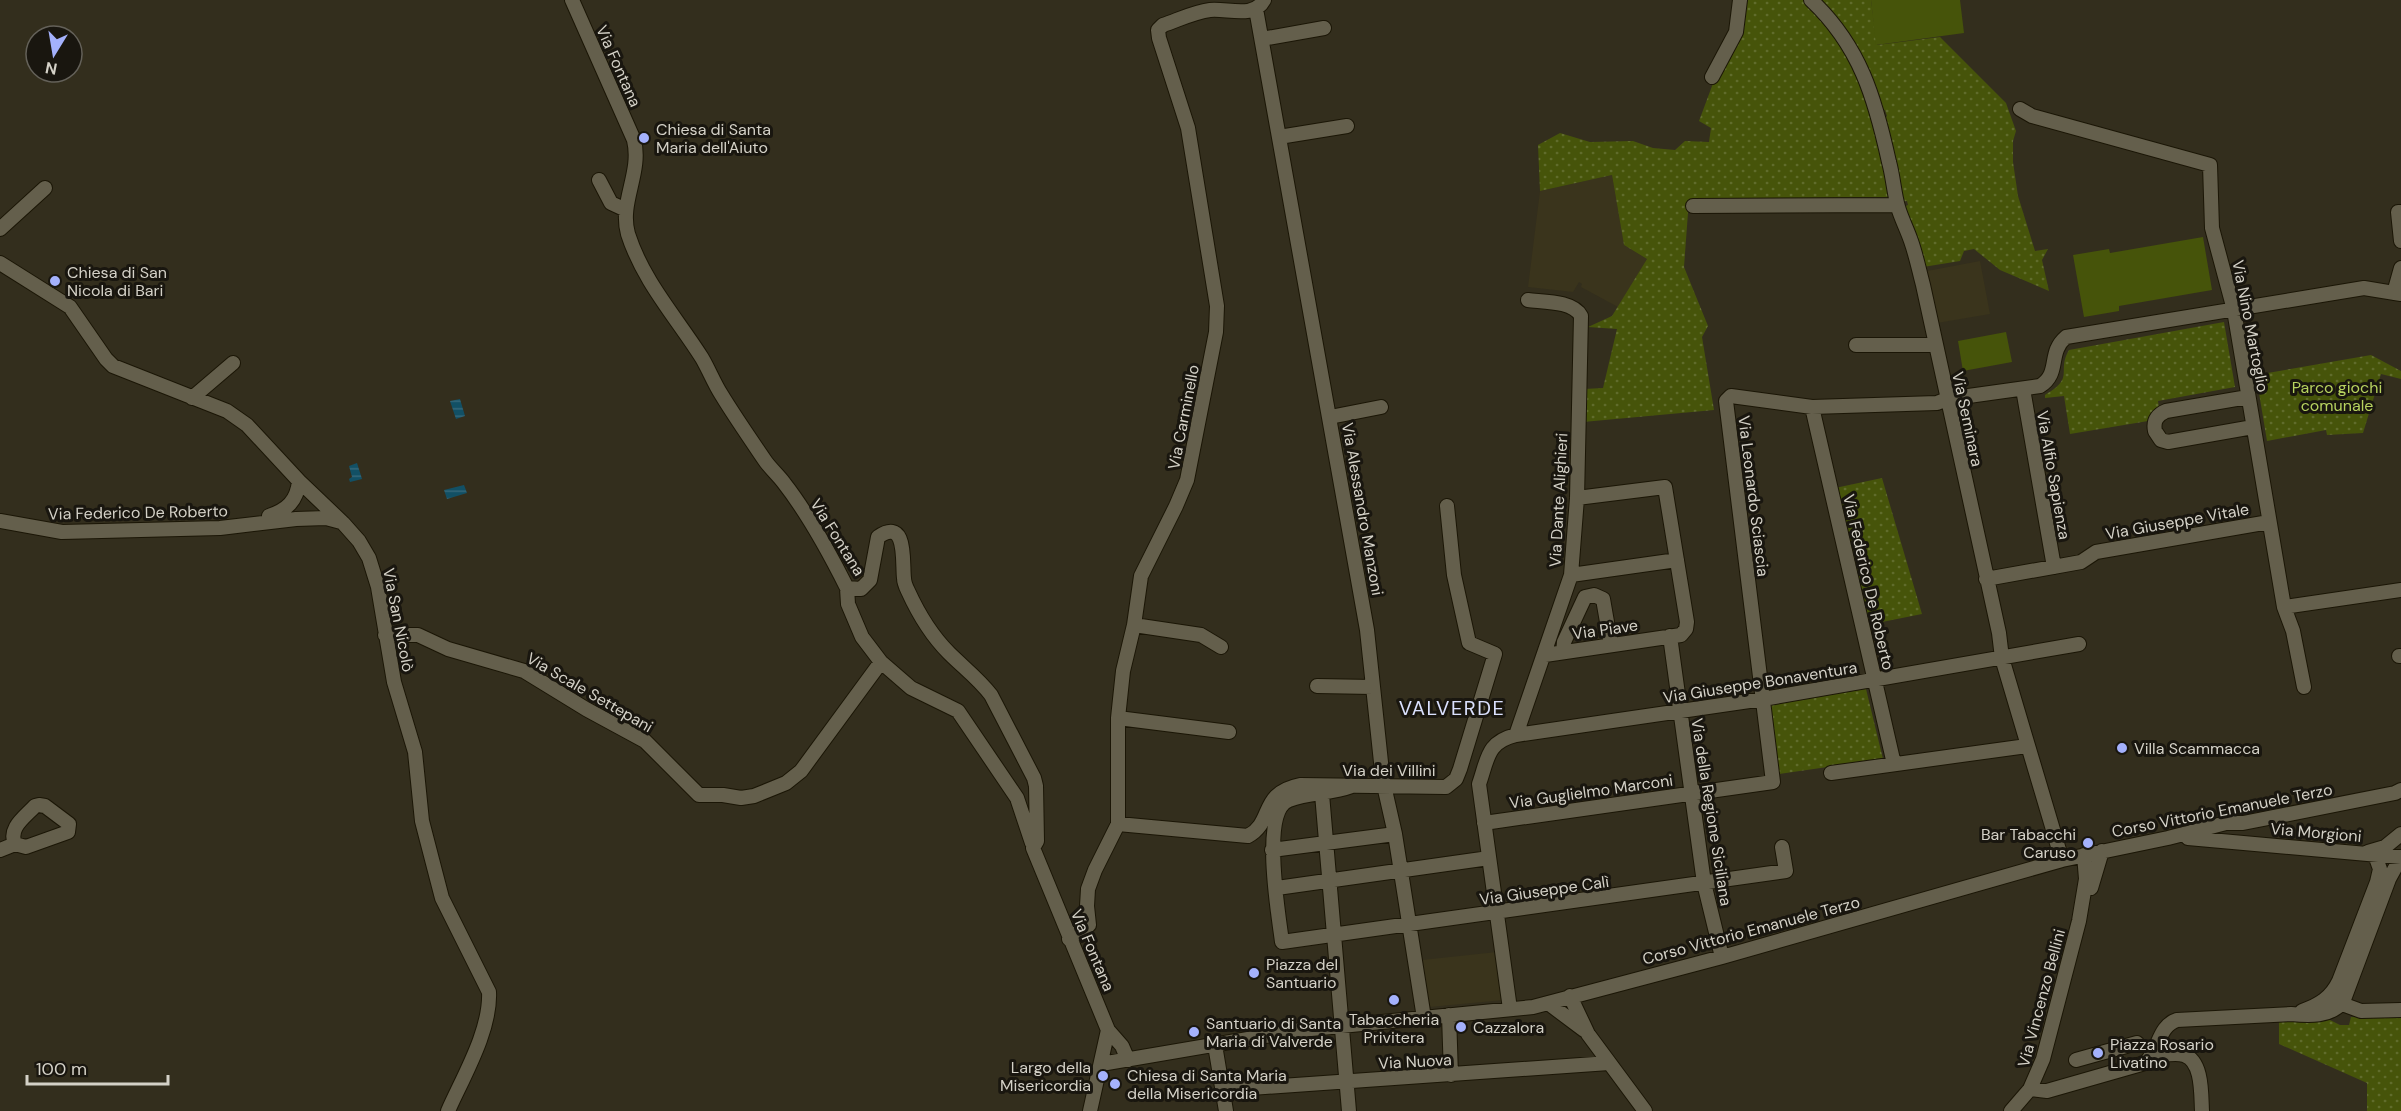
<svg xmlns="http://www.w3.org/2000/svg" width="2401" height="1111" viewBox="0 0 2401 1111" font-family="'DM Sans',sans-serif">
<style>
.built{fill:#3a341c}
.green{fill:url(#green-dots)}
.pitch{fill:#46540a}
.water{fill:url(#water-rules)}
.lines{fill:none;stroke-linecap:round;stroke-linejoin:round}
.minor-casing{stroke:#1b1606;stroke-width:16}
.minor{stroke:#645f4c;stroke-width:14}
.poi-dot{fill:#a4b1fc;stroke:#19160f;stroke-width:2}
.labels{text-anchor:middle;stroke-width:6;stroke-linejoin:round;paint-order:stroke}
.street-label{font-size:16px;fill:#d4d1c7;stroke:#19160f}
.poi-label{font-size:16px;fill:#d4d1c7;stroke:#19160f;text-anchor:start}
.park-label{font-size:16px;fill:#b7d25f;stroke:#19160f}
.quarter-label{font-size:20px;letter-spacing:1.5px;fill:#dbe1fe;stroke:#19160f}
</style>
<defs>
<pattern id="green-dots" width="8" height="8" patternUnits="userSpaceOnUse" patternTransform="scale(1.5)"><rect width="8" height="8" fill="#46540a"/><path d="M2 2h.1M6 6h.1" fill="none" stroke="#606c2c" stroke-width="1.8" stroke-linecap="round"/></pattern>
<pattern id="water-rules" width="6" height="5" patternUnits="userSpaceOnUse" patternTransform="scale(1.5)"><rect width="6" height="5" fill="#125065"/><path d="M0 2.5h6" fill="none" stroke="#34687a"/></pattern>
</defs>
<rect width="100%" height="100%" fill="#332e1d"/>
<path class="built" d="M 1612,175 L 1624,245 L 1647,259 L 1618,307 L 1581,287 L 1582,284 L 1579,282 L 1573,292 L 1528,287 L 1540,191 Z
M 1980,261 L 1990,314 L 1937,323 L 1927,271 Z
M 1497,952 L 1504,1000 L 1429,1007 L 1422,960 Z"/>
<path class="green" d="M 1744,0 L 1805,0 C 1816,13 1829,25 1839,39 C 1868,80 1882,148 1893,197 L 1689,199 L 1684,267 L 1708,326 L 1702,337 L 1714,410 L 1583,422 L 1584,389 L 1603,388 L 1617,329 L 1588,327 L 1612,316 L 1647,259 L 1624,245 L 1612,175 L 1540,191 L 1538,145 L 1560,133 L 1590,142 L 1633,141 L 1653,148 L 1675,150 L 1685,141 L 1709,142 L 1711,128 L 1699,121 Z
M 1816,0 L 1871,0 L 1877,45 L 1940,37 L 2006,103 L 2016,131 L 2013,141 L 2013,162 L 2018,196 L 2035,251 L 2048,249 L 2042,260 L 2049,291 L 2000,270 L 1974,249 L 1964,251 L 1960,261 L 1923,267 L 1903,207 L 1908,205 L 1907,201 L 1901,202 L 1882,121 L 1887,116 L 1885,110 L 1878,108 Z
M 2224,322 L 2235,387 L 2158,401 L 2159,408 L 2148,421 L 2070,434 L 2064,396 L 2045,398 L 2045,395 C 2076,377 2056,372 2069,350 Z
M 2371,355 L 2401,371 L 2401,379 L 2381,374 L 2363,433 L 2327,435 L 2326,430 L 2267,441 L 2256,375 Z
M 1882,478 L 1922,614 L 1867,625 L 1835,488 Z
M 1866,689 L 1883,759 L 1779,774 L 1770,704 Z
M 2322,1016 L 2340,1025 L 2349,1025 L 2351,1017 L 2377,1018 L 2401,1016 L 2401,1111 L 2367,1111 L 2367,1083 L 2279,1044 L 2279,1019 Z"/>
<path class="pitch" d="M 1871,0 L 1960,0 L 1964,33 L 1876,45 Z
M 2203,237 L 2212,290 L 2119,306 L 2119,311 L 2084,317 L 2073,255 L 2109,249 L 2110,253 Z
M 2006,332 L 2012,362 L 1963,371 L 1958,341 Z"/>
<path class="water" d="M 460,399 L 465,416 L 456,419 L 450,401 Z
M 357,463 L 362,479 L 350,482 L 349,479 L 352,477 L 349,466 Z
M 464,485 L 467,493 L 447,499 L 444,490 Z"/>
<g class="lines">
<defs>
<path id="minor" d="M 572,0 L 634,140 C 642,173 619,202 628,234 C 643,281 676,317 702,358 C 709,370 714,383 721,394 C 735,417 751,440 766,462 C 772,470 779,476 784,483 C 809,515 829,552 847,588 L 861,589 L 870,580 L 878,537 C 908,516 902,564 904,578 C 904,582 906,587 908,591 C 918,613 932,636 949,653 C 963,667 979,679 991,695 L 1034,778 L 1036,786 L 1037,841 L 1033,848 L 1108,1030 L 1122,1046 L 1128,1060
M 1811,0 C 1860,46 1875,98 1889,162 C 1893,176 1894,193 1898,207 C 1901,218 1907,229 1911,241 C 1916,255 1919,270 1923,285 L 1999,633 L 2002,658 L 2062,860
M 1256,9 L 1367,630 L 1383,781 L 1395,834 L 1424,1018
M 1262,39 L 1324,28
M 1712,77 L 1736,32 L 1740,0
M 2020,109 L 2032,116 L 2210,165 L 2212,228 L 2234,310 L 2284,607 L 2293,631 L 2304,687
M 1279,137 L 1347,126
M 599,180 L 611,203 L 626,210
M 1693,206 L 1897,205
M 2401,212 L 2398,212 L 2401,241
M 0,229 L 45,188
M 0,263 L 70,307 L 106,359 L 113,366 L 227,411 L 247,425 L 299,481 L 343,523 L 359,541 L 369,558 L 378,587 L 394,682 L 415,752 L 422,821 L 442,898 L 489,992 C 491,1030 463,1077 448,1111
M 2394,293 L 2401,268
M 1856,345 L 1935,345
M 2023,389 L 2054,567
M 2248,397 L 2166,411 C 2157,415 2153,421 2155,431 L 2161,440 L 2168,442 L 2253,427
M 192,398 L 233,363
M 1812,407 L 1894,764
M 1330,417 L 1381,407
M 269,516 C 287,510 297,501 299,481
M 0,521 L 62,532 L 220,528 L 296,519 L 326,518 L 341,522
M 1571,575 L 1677,560
M 1986,579 L 2081,562 L 2096,552 L 2269,522
M 847,588 L 848,604 L 862,637 L 881,662 L 911,688 L 958,711 L 1017,798 L 1032,843
M 2284,607 L 2401,590
M 1134,625 L 1201,635 L 1221,647
M 385,635 L 418,635 L 448,649 L 524,671 L 586,709 L 645,741 L 699,795 L 723,795 L 741,798 L 754,796 L 786,783 L 801,771 L 881,662
M 1670,636 L 1704,883 L 1722,957
M 1563,652 L 1564,642 L 1585,597 L 1594,595 L 1603,599 L 1611,645
M 1545,655 L 1681,635 L 1686,629 L 1687,622 L 1665,487 L 1577,498
M 2399,656 L 2401,656
M 1317,686 L 1373,687
M 1118,718 L 1229,732
M 1516,735 L 1571,575 L 1577,498 L 1581,316 C 1573,301 1544,302 1528,300
M 1831,773 L 2027,746
M 1352,786 C 1331,794 1309,792 1289,800 C 1260,811 1279,917 1282,942 L 1786,871 L 1782,847
M 1322,794 L 1349,1111
M 39,805 L 45,806 L 69,824 L 68,832 L 26,847 L 15,844 C 8,828 24,818 35,806 Z
M 1484,823 L 1773,782 L 1726,401 L 1731,396 L 1812,407 L 1937,403 L 1947,399 L 2040,386 C 2061,373 2047,353 2066,337 L 2364,288 L 2401,294
M 1118,824 L 1248,836 C 1274,822 1259,793 1300,785 L 1446,787 L 1456,779 L 1460,769 L 1495,654 L 1469,643 L 1454,575 L 1447,506
M 2188,838 L 2401,857
M 0,850 L 15,844
M 1272,850 L 1395,834
M 2368,852 L 2385,847 L 2401,834
M 1277,888 L 1489,858
M 2091,888 L 2102,851
M 1069,939 L 1089,925 L 1087,906 L 1088,889 L 1095,870 L 1118,824 L 1118,718 L 1123,671 L 1134,625 L 1141,576 L 1176,506 L 1187,480 L 1216,332 L 1217,306 L 1188,128 L 1159,38 L 1158,30 L 1163,25 C 1178,20 1194,12 1210,10 C 1227,8 1254,19 1264,0
M 1570,996 L 1588,1034 L 1645,1111
M 2334,1001 L 2361,1011 L 2401,1010
M 1548,1003 L 1584,1030
M 1510,1009 L 1479,784 C 1488,758 1487,742 1516,735 L 1763,699 L 2079,644
M 2302,1011 C 2319,1005 2331,998 2339,981 L 2377,882 L 2380,869 L 2375,855
M 1449,1015 L 1451,1075
M 1215,1045 L 1226,1111
M 2151,1056 C 2161,1056 2174,1052 2184,1055 C 2203,1061 2201,1095 2202,1111
M 2076,1060 L 2137,1043
M 1101,1064 L 1301,1030 L 1533,1007 L 1722,957 L 2062,860 L 2168,838 L 2226,823 L 2243,823 L 2395,793 L 2401,790
M 2030,1089 L 2047,1091 L 2145,1063 C 2159,1051 2158,1026 2177,1020 L 2291,1014 C 2309,1016 2330,1017 2343,1002 L 2389,879 L 2401,857
M 1223,1090 L 1609,1063
M 1090,1111 L 1108,1030
M 2011,1111 L 2030,1089 L 2043,1059 L 2079,921 L 2086,879 L 2084,855"/>
</defs>
<use href="#minor" class="minor-casing"/>
<use href="#minor" class="minor"/>
</g>
<g class="poi-dot">
<circle cx="644" cy="138" r="6"/>
<circle cx="55" cy="281" r="6"/>
<circle cx="2122" cy="748" r="6"/>
<circle cx="2088" cy="843" r="6"/>
<circle cx="1254" cy="973" r="6"/>
<circle cx="1394" cy="1000" r="6"/>
<circle cx="1461" cy="1027" r="6"/>
<circle cx="1194" cy="1032" r="6"/>
<circle cx="2098" cy="1053" r="6"/>
<circle cx="1103" cy="1076" r="6"/>
<circle cx="1115" cy="1084" r="6"/>
</g>
<g class="labels">
<g class="street-label">
<text transform="translate(619 66) rotate(66)" y="6">Via Fontana</text>
<text transform="translate(2251 326) rotate(79)" y="6">Via Nino Martoglio</text>
<text transform="translate(1183 417) rotate(-79)" y="6">Via Carminello</text>
<text transform="translate(1968 419) rotate(78)" y="6">Via Seminara</text>
<text transform="translate(2054 475) rotate(80)" y="6">Via Alfio Sapienza</text>
<text transform="translate(1754 496) rotate(83)" y="6">Via Leonardo Sciascia</text>
<text transform="translate(1558 500) rotate(-87)" y="6">Via Dante Alighieri</text>
<text transform="translate(1363 509) rotate(80)" y="6">Via Alessandro Manzoni</text>
<text transform="translate(138 512) rotate(-1)" y="6">Via Federico De Roberto</text>
<text transform="translate(2177 521) rotate(-10)" y="6">Via Giuseppe Vitale</text>
<text transform="translate(838 537) rotate(58)" y="6">Via Fontana</text>
<text transform="translate(1869 582) rotate(77)" y="6">Via Federico De Roberto</text>
<text transform="translate(399 620) rotate(79)" y="6">Via San Nicolò</text>
<text transform="translate(1605 629) rotate(-8)" y="6">Via Piave</text>
<text transform="translate(1760 682) rotate(-9)" y="6">Via Giuseppe Bonaventura</text>
<text transform="translate(590 692) rotate(30)" y="6">Via Scale Settepani</text>
<text x="1389" y="776">Via dei Villini</text>
<text transform="translate(1591 791) rotate(-8)" y="6">Via Guglielmo Marconi</text>
<text transform="translate(2222 810) rotate(-11)" y="6">Corso Vittorio Emanuele Terzo</text>
<text transform="translate(1712 812) rotate(81)" y="6">Via della Regione Siciliana</text>
<text transform="translate(2316 832) rotate(5)" y="6">Via Morgioni</text>
<text transform="translate(1544 890) rotate(-8)" y="6">Via Giuseppe Calì</text>
<text transform="translate(1751 930) rotate(-15)" y="6">Corso Vittorio Emanuele Terzo</text>
<text transform="translate(1093 950) rotate(67)" y="6">Via Fontana</text>
<text transform="translate(2041 998) rotate(-75)" y="6">Via Vincenzo Bellini</text>
<text transform="translate(1415 1061) rotate(-3)" y="6">Via Nuova</text>
</g>
<g class="poi-label">
<text x="656" y="135">Chiesa di Santa<tspan x="656" dy="18">Maria dell'Aiuto</tspan></text>
<text x="67" y="278">Chiesa di San<tspan x="67" dy="18">Nicola di Bari</tspan></text>
<text x="2134" y="754">Villa Scammacca</text>
<text x="2076" y="840" text-anchor="end">Bar Tabacchi<tspan x="2076" dy="18">Caruso</tspan></text>
<text x="1266" y="970">Piazza del<tspan x="1266" dy="18">Santuario</tspan></text>
<text x="1394" y="1025" text-anchor="middle">Tabaccheria<tspan x="1394" dy="18">Privitera</tspan></text>
<text x="1206" y="1029">Santuario di Santa<tspan x="1206" dy="18">Maria di Valverde</tspan></text>
<text x="1473" y="1033">Cazzalora</text>
<text x="2110" y="1050">Piazza Rosario<tspan x="2110" dy="18">Livatino</tspan></text>
<text x="1091" y="1073" text-anchor="end">Largo della<tspan x="1091" dy="18">Misericordia</tspan></text>
<text x="1127" y="1081">Chiesa di Santa Maria<tspan x="1127" dy="18">della Misericordia</tspan></text>
</g>
<g class="park-label">
<text x="2337" y="393">Parco giochi<tspan x="2337" dy="18">comunale</tspan></text>
</g>
<g class="quarter-label">
<text x="1452" y="715">VALVERDE</text>
</g>
</g>
<g transform="translate(54 54) rotate(191)"><circle r="28" fill="#19160f" stroke="#646159" stroke-width="1.5"/>
<path d="M0-4.5L10 22L0 15L-10 22Z" fill="#a4b1fc"/>
<text y="-9" font-size="16" font-weight="bold" text-anchor="middle" fill="#d4d1c7">N</text>
</g>
<path d="M27 1075v9h141v-9" fill="none" stroke="#d4d1c7" stroke-width="3"/>
<text x="36" y="1075" font-size="18" fill="#d4d1c7" stroke="#19160f" stroke-width="4.5" paint-order="stroke">100 m</text>
</svg>
